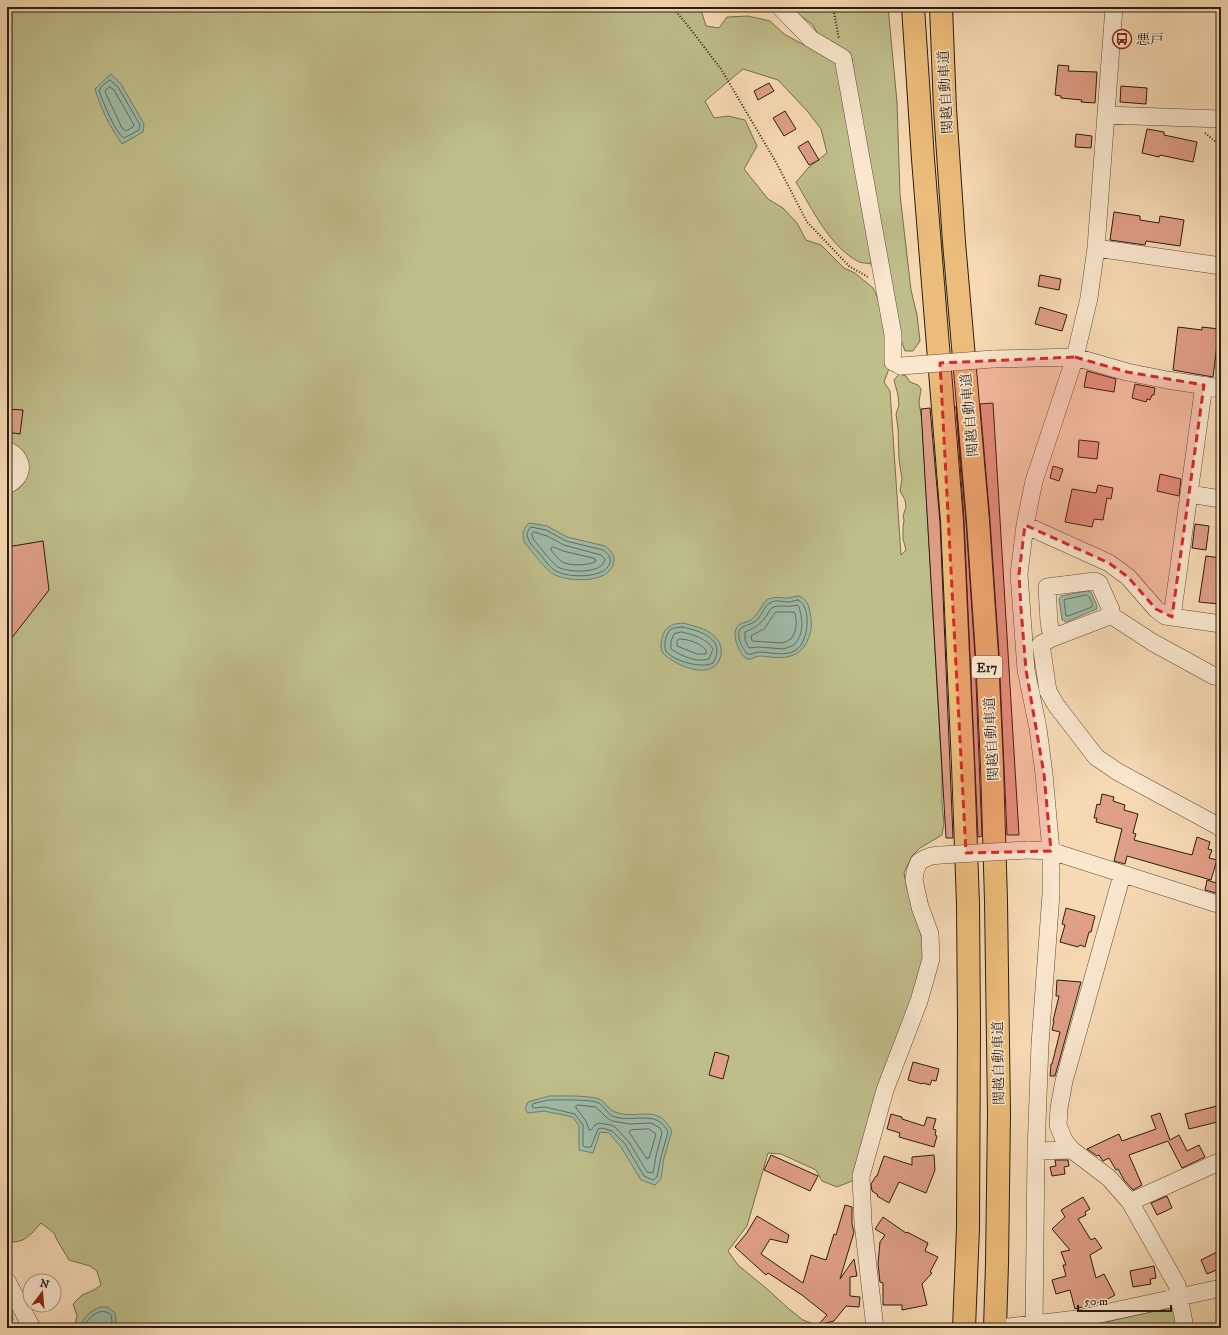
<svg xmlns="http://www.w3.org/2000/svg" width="1228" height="1335" viewBox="0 0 1228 1335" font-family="'IM FELL DW Pica','Noto Serif JP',serif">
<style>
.green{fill:#bfbe8b;stroke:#746e50}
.water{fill:#9ebba7;stroke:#6f7c6d}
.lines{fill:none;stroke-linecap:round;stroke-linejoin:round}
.shore{stroke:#646c5e;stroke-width:1}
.building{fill:#e09f87;stroke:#291d15}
.minor-casing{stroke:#5c4c3d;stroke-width:18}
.highway-casing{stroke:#291d15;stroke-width:24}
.path{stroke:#291d15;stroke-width:2;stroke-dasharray:1 2;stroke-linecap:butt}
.minor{stroke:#fae7ce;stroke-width:17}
.highway{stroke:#ecbd7a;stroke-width:22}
.minor-bridge-casing{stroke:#5c4c3d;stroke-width:18;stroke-linecap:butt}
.minor-bridge{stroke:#fae7ce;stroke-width:17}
.marked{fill:#d62828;fill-opacity:0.2;stroke:#d62828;stroke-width:3;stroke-dasharray:8 5;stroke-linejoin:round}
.labels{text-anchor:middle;stroke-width:3;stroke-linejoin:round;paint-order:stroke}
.shield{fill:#fae7ce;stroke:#685a4c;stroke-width:1}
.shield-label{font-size:13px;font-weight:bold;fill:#291d15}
.poi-label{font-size:14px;fill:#291d15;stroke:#fae7ce;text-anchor:start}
.street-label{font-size:14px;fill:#291d15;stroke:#fae7ce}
</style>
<rect width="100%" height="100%" fill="#f7dab4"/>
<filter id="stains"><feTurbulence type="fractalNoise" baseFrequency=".005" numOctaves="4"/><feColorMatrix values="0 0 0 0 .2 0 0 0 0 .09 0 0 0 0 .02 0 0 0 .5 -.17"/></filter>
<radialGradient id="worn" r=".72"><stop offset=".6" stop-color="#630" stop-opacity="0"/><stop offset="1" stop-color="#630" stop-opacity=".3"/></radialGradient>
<path class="green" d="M 7,7 L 700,7 L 706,26 L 719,28 L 727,17 L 748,16 L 770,21 L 784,34 L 806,46 L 819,48 L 836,62 L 872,237 L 871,264 C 867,263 862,263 859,262 C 830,247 812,209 796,182 L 809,167 L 827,153 L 821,129 L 808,112 L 778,80 L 743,69 L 705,101 L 714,118 L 728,116 L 745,120 L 757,146 L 744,169 L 768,199 L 783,208 L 797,223 L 806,240 L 821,245 L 844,268 L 855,273 L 873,288 L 882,307 L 890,366 L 884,382 L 890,391 L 901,555 L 906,550 L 903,539 L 903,527 L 904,520 L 903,516 L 906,507 L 905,500 L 900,491 L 902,479 L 899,459 L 898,428 L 896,414 L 899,405 L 898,395 L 894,380 L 899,374 L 906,376 L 910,382 L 918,385 L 921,389 L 919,402 L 922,421 L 942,771 L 942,804 L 944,823 L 942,835 L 920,848 L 912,856 L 904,873 L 907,889 L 917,911 L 919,926 L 923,944 L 923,967 L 852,1181 L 837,1187 L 822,1181 L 816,1170 L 781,1154 L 768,1153 L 747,1226 L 728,1251 L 738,1265 L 766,1288 L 789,1309 L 803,1320 L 825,1328 L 74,1328 L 77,1316 L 73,1304 L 82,1295 L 94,1290 L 101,1285 L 97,1271 L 90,1266 L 69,1260 L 57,1240 L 54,1233 L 41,1223 C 29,1236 26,1243 7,1242 Z
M 787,7 L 888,7 L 897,102 L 900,195 L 911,290 L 917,315 L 920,341 L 913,351 L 905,351 L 900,337 L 855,86 L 852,58 L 823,43 L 812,24 Z
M 7,1295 L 11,1304 L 13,1320 L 7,1328 Z
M 1174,1307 L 1179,1328 L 1107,1328 L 1106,1322 Z"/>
<path class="water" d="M 111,74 L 121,84 L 144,124 L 143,132 L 122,144 C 110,127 101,109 95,89 Z
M 529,523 L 547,526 L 567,537 L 605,546 C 610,550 615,555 614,561 C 611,584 570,582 555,575 C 546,571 532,551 525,543 C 522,535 522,530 529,523 Z
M 1087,591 L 1091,592 L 1097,606 L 1097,609 L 1066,622 L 1062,620 L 1059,599 L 1061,596 Z
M 799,596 C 809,601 809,607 811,618 C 812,625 811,633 808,639 C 802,656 787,659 771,657 C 766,657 760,655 756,657 C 752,658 751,660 747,659 C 740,656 732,636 736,629 C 739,622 746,623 751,620 C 757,615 760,609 764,603 C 770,595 778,598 787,598 C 791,598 795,596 799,596 Z
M 683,623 C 693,626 706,628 714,636 C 720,642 722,647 721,655 C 716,678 689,670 675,662 C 667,657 660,654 661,644 C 663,629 668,624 683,623 Z
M 549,1096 C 559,1096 594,1095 601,1100 C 606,1103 609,1110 615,1112 C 639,1121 656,1102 672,1131 L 664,1158 L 661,1179 L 655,1185 L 641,1180 L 621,1147 L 609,1133 L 600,1132 L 593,1153 L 579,1150 L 579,1126 L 573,1117 L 544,1111 L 528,1113 L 525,1109 L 528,1102 Z
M 100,1307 L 108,1307 L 115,1313 L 116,1322 L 113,1328 L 79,1328 C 84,1317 89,1312 100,1307 Z"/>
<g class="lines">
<path class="shore" d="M 110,80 L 118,87 L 140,125 L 139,130 L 124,138 C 115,133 103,101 99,91 L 101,87 Z
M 110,87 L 114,90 L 134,125 L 133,127 L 126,131 L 122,128 L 105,92 L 106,90 Z
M 531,527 L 546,530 L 566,541 L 603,550 C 608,553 611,557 610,563 C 605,579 568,578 556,571 C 550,568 544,559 539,553 C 534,547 527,542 527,533 Z
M 534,532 L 547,536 L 564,545 L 601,555 L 605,559 C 604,574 568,573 558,567 C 550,561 540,547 533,539 L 532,534 Z
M 554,547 L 563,551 L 593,558 L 595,559 L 596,561 C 589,566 569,566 562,562 C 558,559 554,554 551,550 L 551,548 Z
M 1087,595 C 1090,597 1093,603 1092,607 L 1068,616 L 1066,616 L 1064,600 Z
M 798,600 C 812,606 809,642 796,650 C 785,657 771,652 759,652 C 755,652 752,655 747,654 C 743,649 733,632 743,627 C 748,624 753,624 757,620 C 762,615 764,606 770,603 C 776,599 783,602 789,602 C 792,602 795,600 798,600 Z
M 797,605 L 799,607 C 803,621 804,634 794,645 L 784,649 L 758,647 L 749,648 L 745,640 L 745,632 C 755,628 761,624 767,615 C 768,613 770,609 772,608 C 777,604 789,608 797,605 Z
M 776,612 L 793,612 L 795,613 C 797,623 797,631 791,639 L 783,643 L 752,641 L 751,636 L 764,629 Z
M 682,627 C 701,631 727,639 713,663 C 702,669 673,661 666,651 C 663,646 666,634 670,630 C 673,627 678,628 682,627 Z
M 682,632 C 694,635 706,638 713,649 L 709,659 C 696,663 682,656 671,649 L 671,641 L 674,634 Z
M 679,639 C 688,639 700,643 706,650 L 706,654 L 697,654 L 677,646 L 677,642 Z
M 549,1100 C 559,1100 591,1099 599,1103 C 604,1106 607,1113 612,1116 C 632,1124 657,1108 668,1132 L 661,1157 L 657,1177 L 653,1180 L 644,1176 L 625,1144 L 612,1131 L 602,1128 L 598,1129 L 591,1147 L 584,1147 L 583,1145 L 583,1125 L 575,1114 L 545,1107 L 534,1108 L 532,1107 L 533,1104 Z
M 578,1105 L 596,1107 L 607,1118 L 612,1121 L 630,1124 L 651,1123 L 660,1128 L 662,1133 L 656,1156 L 653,1173 L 647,1172 L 629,1142 L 615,1127 L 611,1125 L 599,1123 L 595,1125 L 591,1130 L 589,1130 L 586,1121 L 576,1108 L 576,1106 Z
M 649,1129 L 656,1134 L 649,1158 L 647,1159 L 629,1132 L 631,1130 Z
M 83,1328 C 88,1318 100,1305 111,1315 L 112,1321 L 110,1328"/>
</g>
<path class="building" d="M 1058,65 L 1069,66 L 1068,71 L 1097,72 L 1095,103 L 1081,102 L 1082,100 L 1061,98 L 1061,96 L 1055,95 Z
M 769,83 L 774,91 L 758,100 L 754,91 Z
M 1121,86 L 1147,88 L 1146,104 L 1120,102 Z
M 785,111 L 796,129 L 784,136 L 773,118 Z
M 1147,129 L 1164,132 L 1164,135 L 1197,142 L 1193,162 L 1160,155 L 1159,157 L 1142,153 Z
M 1076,134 L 1092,136 L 1091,148 L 1075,147 Z
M 808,141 L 819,160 L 809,165 L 798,147 Z
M 1114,212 L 1140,216 L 1140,220 L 1159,223 L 1160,216 L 1184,220 L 1180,246 L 1146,241 L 1145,245 L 1110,240 Z
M 1040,275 L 1061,279 L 1059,290 L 1038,286 Z
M 1040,307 L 1067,315 L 1062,331 L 1035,324 Z
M 1178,327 L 1202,330 L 1202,327 L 1219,329 L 1213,377 L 1173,370 Z
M 1087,371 L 1116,379 L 1114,392 L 1084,387 Z
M 1135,384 L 1155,388 L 1154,395 L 1152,395 L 1150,400 L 1147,399 L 1146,402 L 1132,398 Z
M 993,403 L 1019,835 L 1007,835 L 999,654 L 990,520 L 980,404 Z
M 956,406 L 966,522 L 975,656 L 982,836 L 978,837 L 964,520 Z
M 930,408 L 940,522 L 953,838 L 946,838 L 921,409 Z
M 7,409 L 23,410 L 20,434 L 7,432 Z
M 1079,440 L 1099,442 L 1097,459 L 1078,457 Z
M 1053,466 L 1063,469 L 1059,481 L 1050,478 Z
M 1160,474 L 1181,479 L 1179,496 L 1157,491 Z
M 1098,485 L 1113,488 L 1111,499 L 1107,498 L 1103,520 L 1094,519 L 1092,527 L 1065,522 L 1072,489 L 1096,493 Z
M 1195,524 L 1209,526 L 1206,550 L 1192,548 Z
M 43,541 L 49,590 L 7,644 L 7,547 Z
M 1206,556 L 1221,558 L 1221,585 L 1219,604 L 1199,602 Z
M 1102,794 L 1114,797 L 1113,801 L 1125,805 L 1124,810 L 1138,814 L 1133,833 L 1136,834 L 1134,840 L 1192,855 L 1197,837 L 1210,842 L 1208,849 L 1212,850 L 1209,858 L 1217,860 L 1211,880 L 1127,856 L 1125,864 L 1114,861 L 1122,829 L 1096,822 L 1097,818 L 1094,818 L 1097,804 L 1100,805 Z
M 1207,880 L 1219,884 L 1216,893 L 1205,890 Z
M 1066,908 L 1095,916 L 1091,932 L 1089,932 L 1085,947 L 1080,945 L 1078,947 L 1060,942 L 1065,925 L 1062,924 Z
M 1057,980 L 1081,982 L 1055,1076 L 1050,1076 L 1051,1064 L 1052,1064 L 1060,1032 L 1052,1030 L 1054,1021 L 1053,1021 L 1059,996 L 1056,996 Z
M 715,1052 L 729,1056 L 723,1079 L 709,1075 Z
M 913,1062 L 939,1069 L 936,1081 L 932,1080 L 930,1085 L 923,1083 L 922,1084 L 908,1080 Z
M 1221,1105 L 1221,1121 L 1189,1129 L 1185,1114 Z
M 1160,1113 L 1170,1140 L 1179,1135 L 1187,1151 L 1199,1145 L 1205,1157 L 1182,1168 L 1168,1141 L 1129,1155 L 1142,1185 L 1133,1190 L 1124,1180 L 1118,1169 L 1116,1170 L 1109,1158 L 1103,1161 L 1099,1155 L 1097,1156 L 1087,1149 L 1119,1134 L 1122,1141 L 1156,1129 L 1151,1116 Z
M 891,1114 L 902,1117 L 902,1119 L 924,1126 L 927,1117 L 936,1119 L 933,1129 L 936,1130 L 935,1135 L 937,1136 L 934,1147 L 899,1137 L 900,1133 L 887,1129 Z
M 771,1155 L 818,1176 L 810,1191 L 764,1170 Z
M 934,1155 L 935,1170 L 926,1193 L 899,1182 L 889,1203 L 877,1196 L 878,1195 L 872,1191 L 871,1184 L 876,1176 L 877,1176 L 884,1156 L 912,1165 L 912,1157 Z
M 1055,1160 L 1068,1160 L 1069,1166 L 1064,1167 L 1065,1174 L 1052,1176 L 1050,1167 L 1056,1166 Z
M 1167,1196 L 1172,1208 L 1157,1215 L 1151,1203 Z
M 1083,1197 L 1090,1209 L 1085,1212 L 1086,1215 L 1078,1219 L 1091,1240 L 1095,1238 L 1102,1248 L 1090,1255 L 1096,1278 L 1104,1274 L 1115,1295 L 1104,1301 L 1075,1309 L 1070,1290 L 1056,1294 L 1052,1280 L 1066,1276 L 1063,1265 L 1066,1265 L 1061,1252 L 1070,1250 L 1052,1229 L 1065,1217 L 1061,1210 Z
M 845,1205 L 852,1207 L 852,1224 L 854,1232 L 840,1279 L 854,1259 L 857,1276 L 850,1277 L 850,1296 L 860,1297 L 859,1307 L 846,1306 L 834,1321 L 818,1325 L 827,1315 L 802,1295 L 768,1273 L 766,1275 L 735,1247 L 746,1234 L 757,1216 L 789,1235 L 787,1243 L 770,1239 L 761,1254 L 803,1283 L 811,1255 L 826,1260 L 834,1234 L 836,1235 Z
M 883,1217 L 906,1233 L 907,1232 L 928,1243 L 925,1251 L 938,1257 L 930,1272 L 932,1273 L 922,1284 L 927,1305 L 902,1310 L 902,1305 L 883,1305 L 883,1283 L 880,1282 L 878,1264 L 880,1242 L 885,1235 L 875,1229 Z
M 1221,1250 L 1221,1268 L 1207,1274 L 1201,1260 Z
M 1154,1266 L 1156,1278 L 1150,1279 L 1151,1284 L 1133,1287 L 1130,1271 Z"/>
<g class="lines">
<defs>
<path id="minor" d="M 780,7 L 811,39 L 843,58 L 893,335 L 893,362 L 901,366
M 1106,115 L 1221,119
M 1096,248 L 1221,266
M 993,359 L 1075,357 L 1127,372 L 1167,380 L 1221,388
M 1204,385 L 1172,617 L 1221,624
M 7,450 C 25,458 25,477 7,485
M 1189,494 L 1221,499
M 1025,525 L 1109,563 L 1128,577 L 1156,609 L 1165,616 L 1172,617
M 1095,581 L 1099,583 L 1111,610 L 1107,617 L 1052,638 L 1049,622 L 1047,587 Z
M 1109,614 L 1152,642 L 1214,676 L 1221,677
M 1052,638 L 1041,644 L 1048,691 L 1056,705 L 1096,757 L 1118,772 L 1218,826 L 1221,829
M 1028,850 L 1051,851 L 1214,903 L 1221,904
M 1122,875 L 1064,1081 L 1059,1108 L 1058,1125 L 1064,1140 L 1072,1150 L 1109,1178 L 1130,1202 L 1177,1285 L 1185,1328
M 1036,1151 L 1072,1150
M 1130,1202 L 1221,1161
M 7,1281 L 32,1328
M 875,1328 L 863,1223 L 861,1176 L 885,1090 L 919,1001 L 931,959 L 930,934 L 920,907 L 914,880 L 915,872 L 919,862 L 924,859 L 931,856 L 941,855
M 1000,1328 L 1077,1319 L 1221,1288
M 1034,1328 L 1036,1151 L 1040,1044 L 1051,894 L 1051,851 L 1044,774 L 1038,728 L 1026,670 L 1019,574 L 1025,525 L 1034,481 L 1075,357 L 1089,298 L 1096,248 L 1114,7"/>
<path id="highway" d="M 913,7 L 923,159 L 952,521 L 963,765 L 968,904 L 969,1025 L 968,1228 L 964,1328
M 941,7 L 945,109 L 954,242 L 978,521 L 987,655 L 992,766 L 996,901 L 999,1114 L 997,1264 L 995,1328"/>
</defs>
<use href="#minor" class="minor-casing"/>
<use href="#highway" class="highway-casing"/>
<path class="path" d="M 672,7 L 685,22 L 721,69 L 777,164 L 807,222 L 849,266 L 868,277
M 833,7 L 839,39
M 1205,133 L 1221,146"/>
<use href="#minor" class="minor"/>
<use href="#highway" class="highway"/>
<defs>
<path id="minor-bridge" d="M 901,366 L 993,359
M 941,855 L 1028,850"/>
</defs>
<use href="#minor-bridge" class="minor-bridge-casing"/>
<use href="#minor-bridge" class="minor-bridge"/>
</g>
<path class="marked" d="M 1075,357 L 1127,372 L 1204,385 L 1172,617 L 1156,609 L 1128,577 L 1109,563 L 1025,525 L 1019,574 L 1021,609 L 1026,670 L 1044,774 L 1051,851 L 966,853 L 940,363 Z"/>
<defs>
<symbol id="bus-ring" viewBox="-11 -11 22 22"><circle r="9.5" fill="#fae7ce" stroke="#8f2418" stroke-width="1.5"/><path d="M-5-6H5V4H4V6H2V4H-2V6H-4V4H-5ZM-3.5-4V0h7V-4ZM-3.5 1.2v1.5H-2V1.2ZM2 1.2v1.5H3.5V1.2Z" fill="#8f2418"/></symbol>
</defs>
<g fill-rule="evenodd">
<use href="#bus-ring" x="1111" y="28" width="22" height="22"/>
</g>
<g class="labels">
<rect class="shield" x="972" y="656" width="30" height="22" rx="3"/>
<g class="shield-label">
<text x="987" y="672">E17</text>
</g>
<g class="poi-label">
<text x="1136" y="44">悪戸</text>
</g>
<g class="street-label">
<text transform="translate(945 92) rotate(-93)" y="5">関越自動車道</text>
<text transform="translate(969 415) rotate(-95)" y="5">関越自動車道</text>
<text transform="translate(991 739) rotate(-93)" y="5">関越自動車道</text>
<text transform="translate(998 1063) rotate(-91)" y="5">関越自動車道</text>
</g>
</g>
<rect width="1228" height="1335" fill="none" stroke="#f7dab4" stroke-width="24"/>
<rect x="8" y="8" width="1212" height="1319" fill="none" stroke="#291d15" stroke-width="2"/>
<rect x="12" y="12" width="1204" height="1311" fill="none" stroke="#291d15"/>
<g transform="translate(42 1293) rotate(16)"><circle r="19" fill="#fae7ce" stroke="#a69684"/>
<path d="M0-3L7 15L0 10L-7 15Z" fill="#8f2418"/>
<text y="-6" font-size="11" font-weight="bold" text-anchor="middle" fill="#291d15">N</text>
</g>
<path d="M1078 1305v6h93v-6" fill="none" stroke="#291d15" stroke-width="2"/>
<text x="1084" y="1305" font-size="12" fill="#291d15" stroke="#fae7ce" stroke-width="3" paint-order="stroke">50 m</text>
<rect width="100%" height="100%" filter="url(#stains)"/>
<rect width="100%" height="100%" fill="url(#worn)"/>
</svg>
